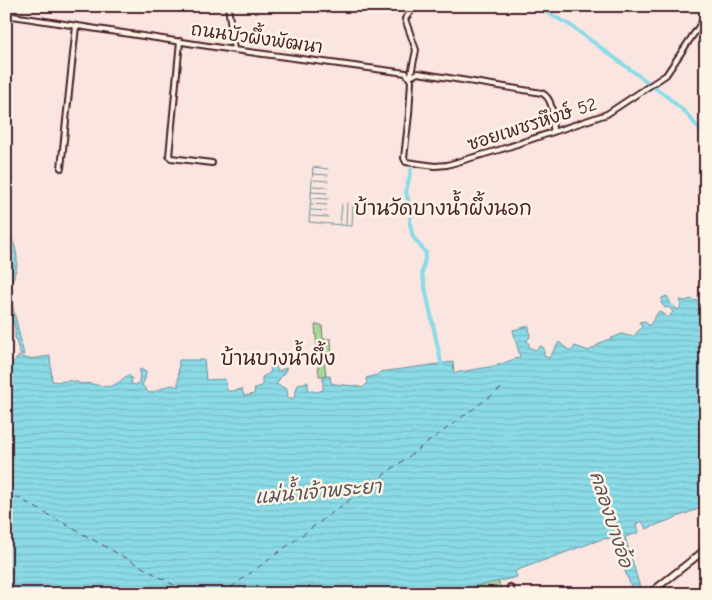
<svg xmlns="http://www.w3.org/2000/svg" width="712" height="600" viewBox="0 0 712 600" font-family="'Comic Neue','Playpen Sans Thai',sans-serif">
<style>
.green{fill:#a6da9d;stroke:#787c64}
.forest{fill:url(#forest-firs);stroke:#787c64}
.water{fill:url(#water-rules);stroke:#71909c}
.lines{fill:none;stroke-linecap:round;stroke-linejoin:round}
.stream{stroke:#71909c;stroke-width:1}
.canal{stroke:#8bdbe7;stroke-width:4}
.ferry{stroke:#5a4e5a;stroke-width:1;stroke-dasharray:6 5;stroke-linecap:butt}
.minor-casing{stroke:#4a1f2b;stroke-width:8}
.secondary-casing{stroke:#4a1f2b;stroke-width:9}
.minor{stroke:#fcf5e5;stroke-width:4}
.secondary{stroke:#fcf5e5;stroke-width:5}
.labels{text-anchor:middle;stroke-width:5;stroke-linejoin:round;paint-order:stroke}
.street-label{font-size:18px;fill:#4a1f2b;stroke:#fcf5e5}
.water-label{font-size:19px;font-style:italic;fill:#5a4e5a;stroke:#fcf5e5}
.quarter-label{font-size:20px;fill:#4a1f2b;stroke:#fcf5e5}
</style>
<defs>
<pattern id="forest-firs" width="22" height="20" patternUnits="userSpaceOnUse" patternTransform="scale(1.25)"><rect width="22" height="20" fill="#a6da9d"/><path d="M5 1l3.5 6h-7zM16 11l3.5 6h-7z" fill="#90bb87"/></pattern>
<pattern id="water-rules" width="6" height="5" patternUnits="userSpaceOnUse" patternTransform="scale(1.25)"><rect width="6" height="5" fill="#8bdbe7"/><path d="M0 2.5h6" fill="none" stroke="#79bcc6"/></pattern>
</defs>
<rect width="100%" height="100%" fill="#fbe5e0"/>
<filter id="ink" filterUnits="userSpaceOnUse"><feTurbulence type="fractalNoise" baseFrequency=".02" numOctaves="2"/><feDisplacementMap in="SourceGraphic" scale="10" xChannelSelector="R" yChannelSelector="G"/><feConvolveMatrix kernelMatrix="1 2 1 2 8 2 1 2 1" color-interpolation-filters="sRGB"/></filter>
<g filter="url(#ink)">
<path class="green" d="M 315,325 L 322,325 L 323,339 L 331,339 L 332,356 L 324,358 L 326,376 L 319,376 Z"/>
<path class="forest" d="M 498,581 L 503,594 L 446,593 Z"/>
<path class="water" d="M 6,221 C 10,234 18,249 17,263 C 16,274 10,283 10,294 L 24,355 L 20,354 L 15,337 L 15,328 L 6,302 L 6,279 L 10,272 L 12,260 L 6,244 Z
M 706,294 L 706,506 L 646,529 L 642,521 L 636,524 L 638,533 L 625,537 L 642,594 L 634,594 L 612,538 L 602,539 L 515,571 L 517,577 L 444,594 L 6,594 L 6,370 L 19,356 L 29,359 L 50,356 L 52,381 C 62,383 72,378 81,384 C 92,381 104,390 114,385 C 119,383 123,378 128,375 L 132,378 L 131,384 L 136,385 L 139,382 L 140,369 L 146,372 L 145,379 L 142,385 L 149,393 C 160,392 167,381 178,387 L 179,360 L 204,360 L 206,380 L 225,379 L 227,391 L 233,391 L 242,389 L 244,396 L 254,394 L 255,388 L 262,386 L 262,377 L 270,373 L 271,366 L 276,364 L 277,371 L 287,368 L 276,384 L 287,389 L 288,398 L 294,398 L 298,384 L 308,382 L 308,390 L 317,392 L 323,390 L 323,376 L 330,376 L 331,383 C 341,386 352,384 363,388 L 367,383 L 366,378 L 377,375 L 380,372 L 453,362 L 454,373 L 495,366 L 520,357 L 513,330 L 529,326 L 530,337 L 527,340 L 530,348 L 536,350 L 540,346 L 544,348 L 544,356 L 549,358 L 559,342 L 567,349 L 572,351 L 575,346 L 589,351 L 602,342 L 622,334 L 633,337 L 642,327 L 639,322 L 645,321 L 649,326 L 659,311 L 668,318 L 673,312 L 669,307 L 665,308 L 661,303 L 662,298 L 667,296 L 671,304 L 678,310 L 681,306 L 680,300 L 685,301 L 691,299 L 694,301 L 703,299 Z"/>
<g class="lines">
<path class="stream" d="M 328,169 L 313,167 L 309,222 L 352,226 L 353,203
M 313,174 L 328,175
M 314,180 L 328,181
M 313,186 L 327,187
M 311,192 L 327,193
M 311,198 L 328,199
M 311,204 L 327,205
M 311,210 L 327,211
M 311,216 L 328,217
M 346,224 L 347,203
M 340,225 L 342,204"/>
<path class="canal" d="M 535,6 L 570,25 L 665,95 L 686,113 L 706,137
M 411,170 L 406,192 L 411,211 L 410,224 L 413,237 L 426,253 L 422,273 L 442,367"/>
<path class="ferry" d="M 6,491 L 190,594
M 222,594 L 503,387"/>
<defs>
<path id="minor" d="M 228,6 L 234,50
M 6,15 L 234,50 L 406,73 L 411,81 L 409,114 L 404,158 L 406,162 L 435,166 L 447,165 L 502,149 L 607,114 L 666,75 L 706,16
M 180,41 L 169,156 L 171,158 L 212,163
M 409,76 L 411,74 L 416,50 L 405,19 L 415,6
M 410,77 L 418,73 L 542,93 C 555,100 552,119 553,132
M 61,168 L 76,26
M 510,587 L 513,594"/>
<path id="secondary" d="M 649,594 L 706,549"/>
</defs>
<use href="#minor" class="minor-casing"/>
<use href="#secondary" class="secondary-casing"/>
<use href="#minor" class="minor"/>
<use href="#secondary" class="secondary"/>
</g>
</g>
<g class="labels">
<g class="street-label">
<text transform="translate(257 38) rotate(8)" y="6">ถนนบัวผึ้งพัฒนา</text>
<text transform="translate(532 124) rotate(-18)" y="6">ซอยเพชรหึงษ์ 52</text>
</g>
<g class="water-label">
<text transform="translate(318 491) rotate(-5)" y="7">แม่น้ำเจ้าพระยา</text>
<text transform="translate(612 519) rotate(72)" y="7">คลองบางอ้อ</text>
</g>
<g class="quarter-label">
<text x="443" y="215">บ้านวัดบางน้ำผึ้งนอก</text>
<text x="278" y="365">บ้านบางน้ำผึ้ง</text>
</g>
</g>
<rect width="712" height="600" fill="none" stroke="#fcf5e5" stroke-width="25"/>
<rect x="12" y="12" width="687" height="575" fill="none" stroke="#4a1f2b" stroke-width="2" filter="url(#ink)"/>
</svg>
